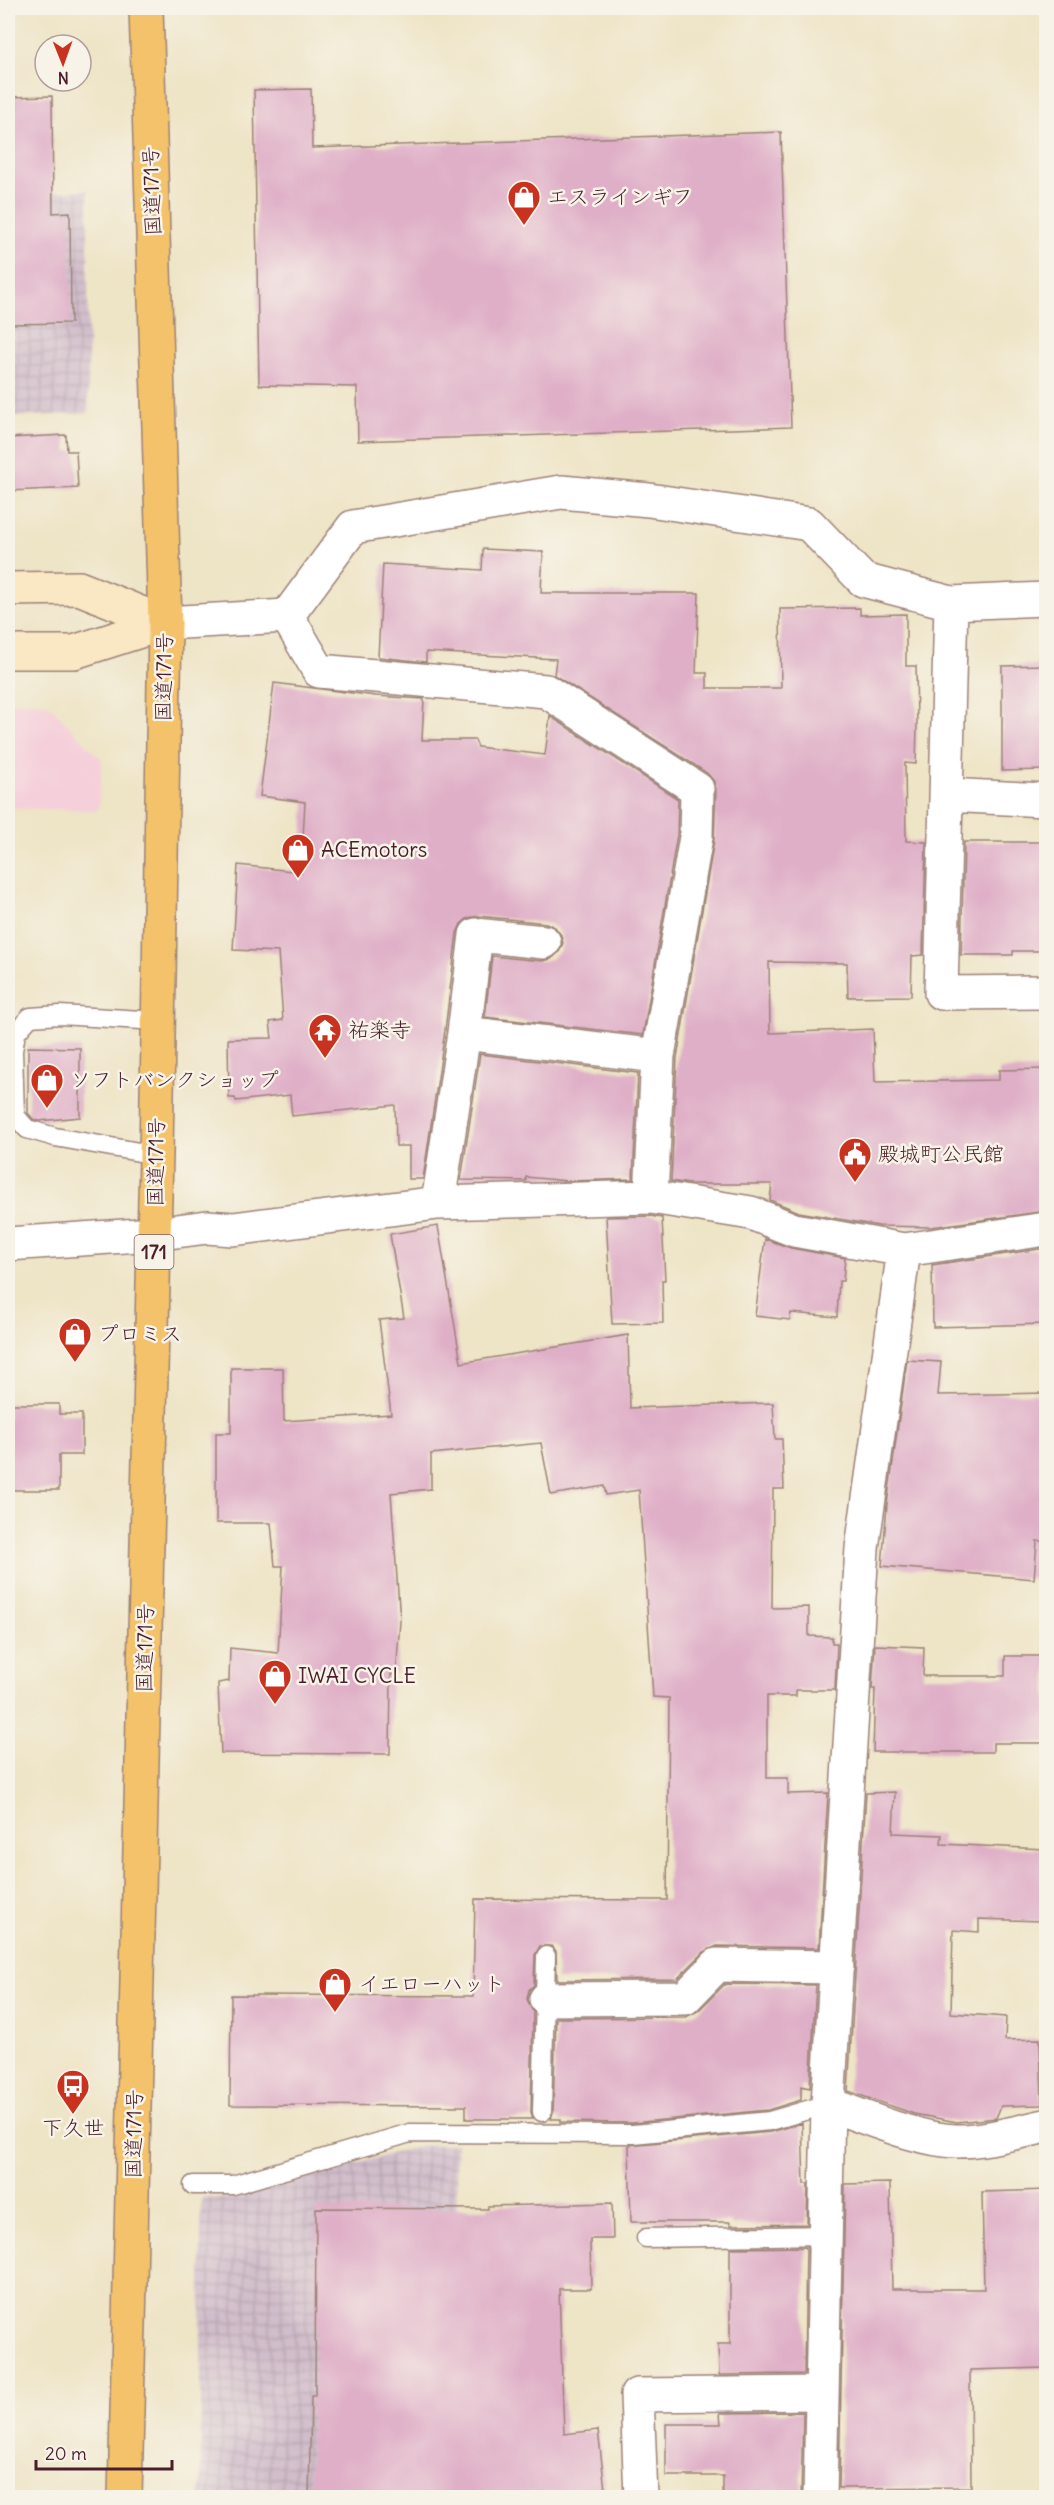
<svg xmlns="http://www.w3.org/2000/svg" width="1054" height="2505" viewBox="0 0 1054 2505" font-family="Delius,'Klee One',sans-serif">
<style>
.built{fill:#f5cfda}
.industrial{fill:url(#industrial-grid)}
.building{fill:#dfafc7}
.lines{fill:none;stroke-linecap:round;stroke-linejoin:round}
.lane-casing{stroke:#9c8278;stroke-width:21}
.street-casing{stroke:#9c8278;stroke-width:36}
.secondary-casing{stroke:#9c8278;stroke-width:36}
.highway-casing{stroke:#9c8278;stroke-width:36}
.lane{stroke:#fff;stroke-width:18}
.street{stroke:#fff;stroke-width:33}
.secondary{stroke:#fae7c3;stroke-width:33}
.highway{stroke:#f3c26a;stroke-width:33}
.labels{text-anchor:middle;stroke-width:5;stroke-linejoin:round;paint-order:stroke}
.shield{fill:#f7f3e8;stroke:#7e5f64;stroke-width:1.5}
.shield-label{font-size:20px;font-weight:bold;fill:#4a1f2b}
.street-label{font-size:21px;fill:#4a1f2b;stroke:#f7f3e8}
.poi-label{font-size:21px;fill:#4a1f2b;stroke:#f7f3e8;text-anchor:start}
</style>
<defs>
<pattern id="industrial-grid" width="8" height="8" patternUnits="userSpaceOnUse" patternTransform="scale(1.5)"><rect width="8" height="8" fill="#d1bdcb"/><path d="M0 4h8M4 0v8" fill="none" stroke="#b5a2ae"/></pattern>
</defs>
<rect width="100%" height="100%" fill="#f7f3e8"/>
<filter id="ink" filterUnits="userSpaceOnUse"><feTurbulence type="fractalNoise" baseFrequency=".0167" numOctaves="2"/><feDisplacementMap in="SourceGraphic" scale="12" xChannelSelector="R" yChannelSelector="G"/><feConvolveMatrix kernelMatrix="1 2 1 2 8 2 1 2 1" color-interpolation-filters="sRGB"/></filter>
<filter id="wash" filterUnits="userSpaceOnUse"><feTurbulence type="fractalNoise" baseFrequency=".008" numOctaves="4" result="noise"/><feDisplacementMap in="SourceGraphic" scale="24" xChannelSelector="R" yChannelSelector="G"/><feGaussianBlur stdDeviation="1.35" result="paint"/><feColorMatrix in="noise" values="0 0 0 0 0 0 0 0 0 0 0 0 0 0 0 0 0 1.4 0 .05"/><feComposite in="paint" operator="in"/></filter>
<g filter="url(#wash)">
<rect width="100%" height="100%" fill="#eee4c6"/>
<path class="built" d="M 8,702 L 47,703 L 102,760 L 98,810 L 8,808 Z"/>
<path class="industrial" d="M 88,190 L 88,413 L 8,417 L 8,196 Z
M 456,2144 L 459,2497 L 201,2497 L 201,2198 L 230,2198 L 420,2146 Z"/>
<g id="blocks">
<path class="building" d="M 311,89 L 312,148 L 781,132 L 791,427 L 358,441 L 357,387 L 259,385 L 254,90 Z
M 52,96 L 53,213 L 70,212 L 71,323 L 8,324 L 8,97 Z
M 66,435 L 67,451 L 76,451 L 78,488 L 8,491 L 8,438 Z
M 483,549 L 543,552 L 541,593 L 699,593 L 696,673 L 707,673 L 707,688 L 781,688 L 780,609 L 860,608 L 860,615 L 906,614 L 906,666 L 916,666 L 917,727 L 916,764 L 905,763 L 906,841 L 926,842 L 923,955 L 912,956 L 911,996 L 848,997 L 847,963 L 769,962 L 770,1033 L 873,1029 L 875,1082 L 999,1080 L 999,1070 L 1047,1069 L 1046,1211 L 931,1227 L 879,1226 L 799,1212 L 770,1200 L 772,1184 L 689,1184 L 671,1181 L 677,1058 L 714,840 L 716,789 L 714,781 L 707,773 L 554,675 L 556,659 L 426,652 L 426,662 L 378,657 L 383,564 L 482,570 Z
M 1047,665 L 1047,770 L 1002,771 L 1002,666 Z
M 274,683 L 376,696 L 424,699 L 422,740 L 475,740 L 478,747 L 545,755 L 550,716 L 678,799 L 677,835 L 643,1035 L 485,1017 L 492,956 L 542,961 L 551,959 L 559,952 L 563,943 L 561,935 L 555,927 L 546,923 L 478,916 L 468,918 L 461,924 L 457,933 L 445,1030 L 423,1179 L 409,1179 L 409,1146 L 396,1146 L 395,1105 L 292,1116 L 290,1095 L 236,1101 L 235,1098 L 229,1098 L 228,1039 L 272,1038 L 270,1022 L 283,1020 L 278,952 L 233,950 L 238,865 L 301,872 L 305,802 L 260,796 Z
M 964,842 L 1047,842 L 1047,951 L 1013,951 L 1013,955 L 961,955 Z
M 28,1047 L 80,1048 L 80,1117 L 39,1121 L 33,1119 L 28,1113 Z
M 480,1054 L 638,1073 L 633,1179 L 568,1181 L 526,1177 L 526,1181 L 461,1180 Z
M 650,1216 L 662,1218 L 665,1280 L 662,1280 L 663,1323 L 612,1324 L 606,1217 Z
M 438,1226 L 461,1363 L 628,1335 L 630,1408 L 773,1403 L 775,1439 L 782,1439 L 784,1489 L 773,1489 L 772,1608 L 809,1607 L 809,1636 L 832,1637 L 832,1643 L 837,1643 L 835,1690 L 796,1690 L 796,1696 L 767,1696 L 767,1778 L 788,1778 L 788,1794 L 828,1793 L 819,1948 L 717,1946 L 704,1952 L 677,1979 L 557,1980 L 556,1951 L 551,1946 L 540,1946 L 535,1955 L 534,1985 L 529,1990 L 527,1999 L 533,2012 L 531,2112 L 533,2119 L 466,2119 L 466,2106 L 230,2105 L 231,1995 L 473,1996 L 475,1899 L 667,1900 L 669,1698 L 653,1697 L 639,1490 L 606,1495 L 604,1486 L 551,1495 L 541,1443 L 431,1454 L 431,1489 L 391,1493 L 400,1621 L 396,1674 L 391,1674 L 390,1754 L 221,1753 L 218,1683 L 229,1681 L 230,1648 L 278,1653 L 283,1566 L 275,1566 L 271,1523 L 216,1523 L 216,1433 L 231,1433 L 231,1368 L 283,1368 L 284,1421 L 391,1414 L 379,1320 L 404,1318 L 390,1234 Z
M 765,1239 L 791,1248 L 845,1258 L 843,1281 L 839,1281 L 837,1317 L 791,1313 L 790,1320 L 755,1316 Z
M 1046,1248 L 1046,1324 L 933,1327 L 932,1265 Z
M 907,1360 L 941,1362 L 938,1395 L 1047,1393 L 1047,1541 L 1037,1541 L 1034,1579 L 882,1566 L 887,1505 Z
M 8,1404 L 59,1404 L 59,1414 L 82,1414 L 82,1455 L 59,1455 L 59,1490 L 8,1490 Z
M 875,1645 L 924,1647 L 923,1676 L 1005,1676 L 1005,1656 L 1047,1656 L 1047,1743 L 993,1743 L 993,1752 L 873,1752 L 875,1689 L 872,1689 Z
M 895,1792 L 893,1833 L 942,1835 L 941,1844 L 1044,1849 L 1041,1921 L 979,1919 L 979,1932 L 953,1930 L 951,2013 L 1006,2017 L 1005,2040 L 1040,2039 L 1042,2105 L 1001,2106 L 996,2118 L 957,2122 L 914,2114 L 848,2091 L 866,1793 Z
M 725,1984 L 816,1985 L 810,2088 L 801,2086 L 801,2100 L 768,2110 L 632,2123 L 560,2122 L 560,2119 L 551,2119 L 553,2112 L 556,2018 L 686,2017 L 698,2011 Z
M 802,2123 L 804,2184 L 808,2184 L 807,2224 L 730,2225 L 730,2222 L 631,2222 L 629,2145 L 771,2132 Z
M 890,2183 L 892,2289 L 984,2289 L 982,2192 L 1047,2190 L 1047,2368 L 970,2370 L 971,2487 L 839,2488 L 845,2184 Z
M 612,2203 L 613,2239 L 590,2239 L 591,2289 L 559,2289 L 564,2434 L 598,2430 L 606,2498 L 309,2498 L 311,2396 L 315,2396 L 316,2208 L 488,2209 L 488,2206 Z
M 806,2247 L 804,2374 L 719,2375 L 718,2344 L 730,2344 L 730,2248 Z
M 803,2412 L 801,2498 L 723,2498 L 723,2476 L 666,2476 L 666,2424 L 721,2424 L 720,2413 Z"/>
</g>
</g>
<g filter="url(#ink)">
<use href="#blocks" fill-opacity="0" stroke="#9c8278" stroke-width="1.5"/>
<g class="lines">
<defs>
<path id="lane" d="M 156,1155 L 55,1137 L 27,1129 L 15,1115 L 13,1051 L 16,1033 L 30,1017 L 60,1015 L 158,1021
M 542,2112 L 546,1956
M 193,2185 L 233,2185 L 410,2133 L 633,2134 L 770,2121 L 828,2104
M 646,2238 L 825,2235"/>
<path id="street" d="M 951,603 L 941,993 L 1046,992
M 287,616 L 319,671 L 546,691 L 697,789 L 696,837 L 658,1056 L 651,1197
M 165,623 L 287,616 L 353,527 L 561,492 L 649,500 L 809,524 L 863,580 L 951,603 L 1046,599
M 946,795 L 1046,800
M 464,1033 L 658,1056
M 438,1203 L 464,1033 L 476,935 L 544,942
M 8,1244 L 154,1234 L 207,1227 L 233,1229 L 438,1203 L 651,1197 L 751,1213 L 794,1230 L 904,1250 L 1046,1229
M 546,1999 L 685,1998 L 717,1965 L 837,1967
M 828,2104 C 865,2117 918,2140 956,2141 C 986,2141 1017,2132 1046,2126
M 641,2498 L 637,2395 L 822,2393
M 820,2498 L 828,2104 L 862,1548 L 904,1250"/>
<path id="secondary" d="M 8,589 L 79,588 L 165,623
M 8,652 L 74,652 L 165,623"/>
<path id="highway" d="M 125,2498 L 156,1155 L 165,623 L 146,8"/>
</defs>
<use href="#lane" class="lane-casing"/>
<use href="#street" class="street-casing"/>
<use href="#secondary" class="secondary-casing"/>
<use href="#highway" class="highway-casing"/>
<use href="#lane" class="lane"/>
<use href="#street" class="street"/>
<use href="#secondary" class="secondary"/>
<use href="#highway" class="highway"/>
</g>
</g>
<defs>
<symbol id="shop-pin" viewBox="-11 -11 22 30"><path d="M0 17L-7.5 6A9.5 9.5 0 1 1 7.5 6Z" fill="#c8321e" stroke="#f7f3e8"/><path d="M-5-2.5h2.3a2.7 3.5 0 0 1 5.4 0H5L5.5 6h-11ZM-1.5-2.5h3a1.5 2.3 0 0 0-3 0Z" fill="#fff"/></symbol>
<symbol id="temple-pin" viewBox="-11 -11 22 30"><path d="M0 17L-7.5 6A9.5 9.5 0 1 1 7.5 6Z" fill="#c8321e" stroke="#f7f3e8"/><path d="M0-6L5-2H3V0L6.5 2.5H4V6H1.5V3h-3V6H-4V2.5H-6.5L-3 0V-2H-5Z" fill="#fff"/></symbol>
<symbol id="civic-pin" viewBox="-11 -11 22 30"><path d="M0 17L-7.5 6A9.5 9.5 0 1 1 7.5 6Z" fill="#c8321e" stroke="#f7f3e8"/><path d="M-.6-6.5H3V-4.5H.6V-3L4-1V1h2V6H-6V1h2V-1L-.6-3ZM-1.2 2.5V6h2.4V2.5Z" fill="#fff"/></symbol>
<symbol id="bus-pin" viewBox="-11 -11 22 30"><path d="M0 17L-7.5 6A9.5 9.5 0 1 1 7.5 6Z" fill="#c8321e" stroke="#f7f3e8"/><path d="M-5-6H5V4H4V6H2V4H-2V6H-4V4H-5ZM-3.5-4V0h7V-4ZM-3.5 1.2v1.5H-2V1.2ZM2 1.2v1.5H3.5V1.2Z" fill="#fff"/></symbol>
</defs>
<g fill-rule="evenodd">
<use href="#shop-pin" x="505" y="178" width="38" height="52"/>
<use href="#shop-pin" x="279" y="831" width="38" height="52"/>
<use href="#temple-pin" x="306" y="1011" width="38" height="52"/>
<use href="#shop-pin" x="28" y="1061" width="38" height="52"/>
<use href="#civic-pin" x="836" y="1135" width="38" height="52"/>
<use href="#shop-pin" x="56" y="1315" width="38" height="52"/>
<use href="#shop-pin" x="256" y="1657" width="38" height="52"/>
<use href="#shop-pin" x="316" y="1965" width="38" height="52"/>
<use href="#bus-pin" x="54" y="2067" width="38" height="52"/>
</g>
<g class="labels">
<rect class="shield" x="134.5" y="1235" width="39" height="34" rx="4.5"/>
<g class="shield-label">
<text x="154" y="1259">171</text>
</g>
<g class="street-label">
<text transform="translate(152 191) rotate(-92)" y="7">国道171号</text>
<text transform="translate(164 677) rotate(-89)" y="7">国道171号</text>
<text transform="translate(156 1162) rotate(-89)" y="7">国道171号</text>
<text transform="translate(145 1648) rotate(-89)" y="7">国道171号</text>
<text transform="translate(134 2134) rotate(-89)" y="7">国道171号</text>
</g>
<g class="poi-label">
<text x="547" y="204">エスラインギフ</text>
<text x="321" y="857">ACEmotors</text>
<text x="348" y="1037">祐楽寺</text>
<text x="70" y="1087">ソフトバンクショップ</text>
<text x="878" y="1161">殿城町公民館</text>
<text x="98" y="1341">プロミス</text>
<text x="298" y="1683">IWAI CYCLE</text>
<text x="358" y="1991">イエローハット</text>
<text x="73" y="2135" text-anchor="middle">下久世</text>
</g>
</g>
<rect width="1054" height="2505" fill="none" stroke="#f7f3e8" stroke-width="30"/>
<g transform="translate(63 63) rotate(179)"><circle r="28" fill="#f7f3e8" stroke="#b29e9c" stroke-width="1.5"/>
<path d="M0-4.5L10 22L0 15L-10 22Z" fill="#c8321e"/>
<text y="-9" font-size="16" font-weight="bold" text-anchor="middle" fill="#4a1f2b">N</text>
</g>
<path d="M36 2460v9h136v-9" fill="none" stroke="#4a1f2b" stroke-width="3"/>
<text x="45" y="2460" font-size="18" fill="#4a1f2b" stroke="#f7f3e8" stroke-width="4.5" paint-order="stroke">20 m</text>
</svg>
